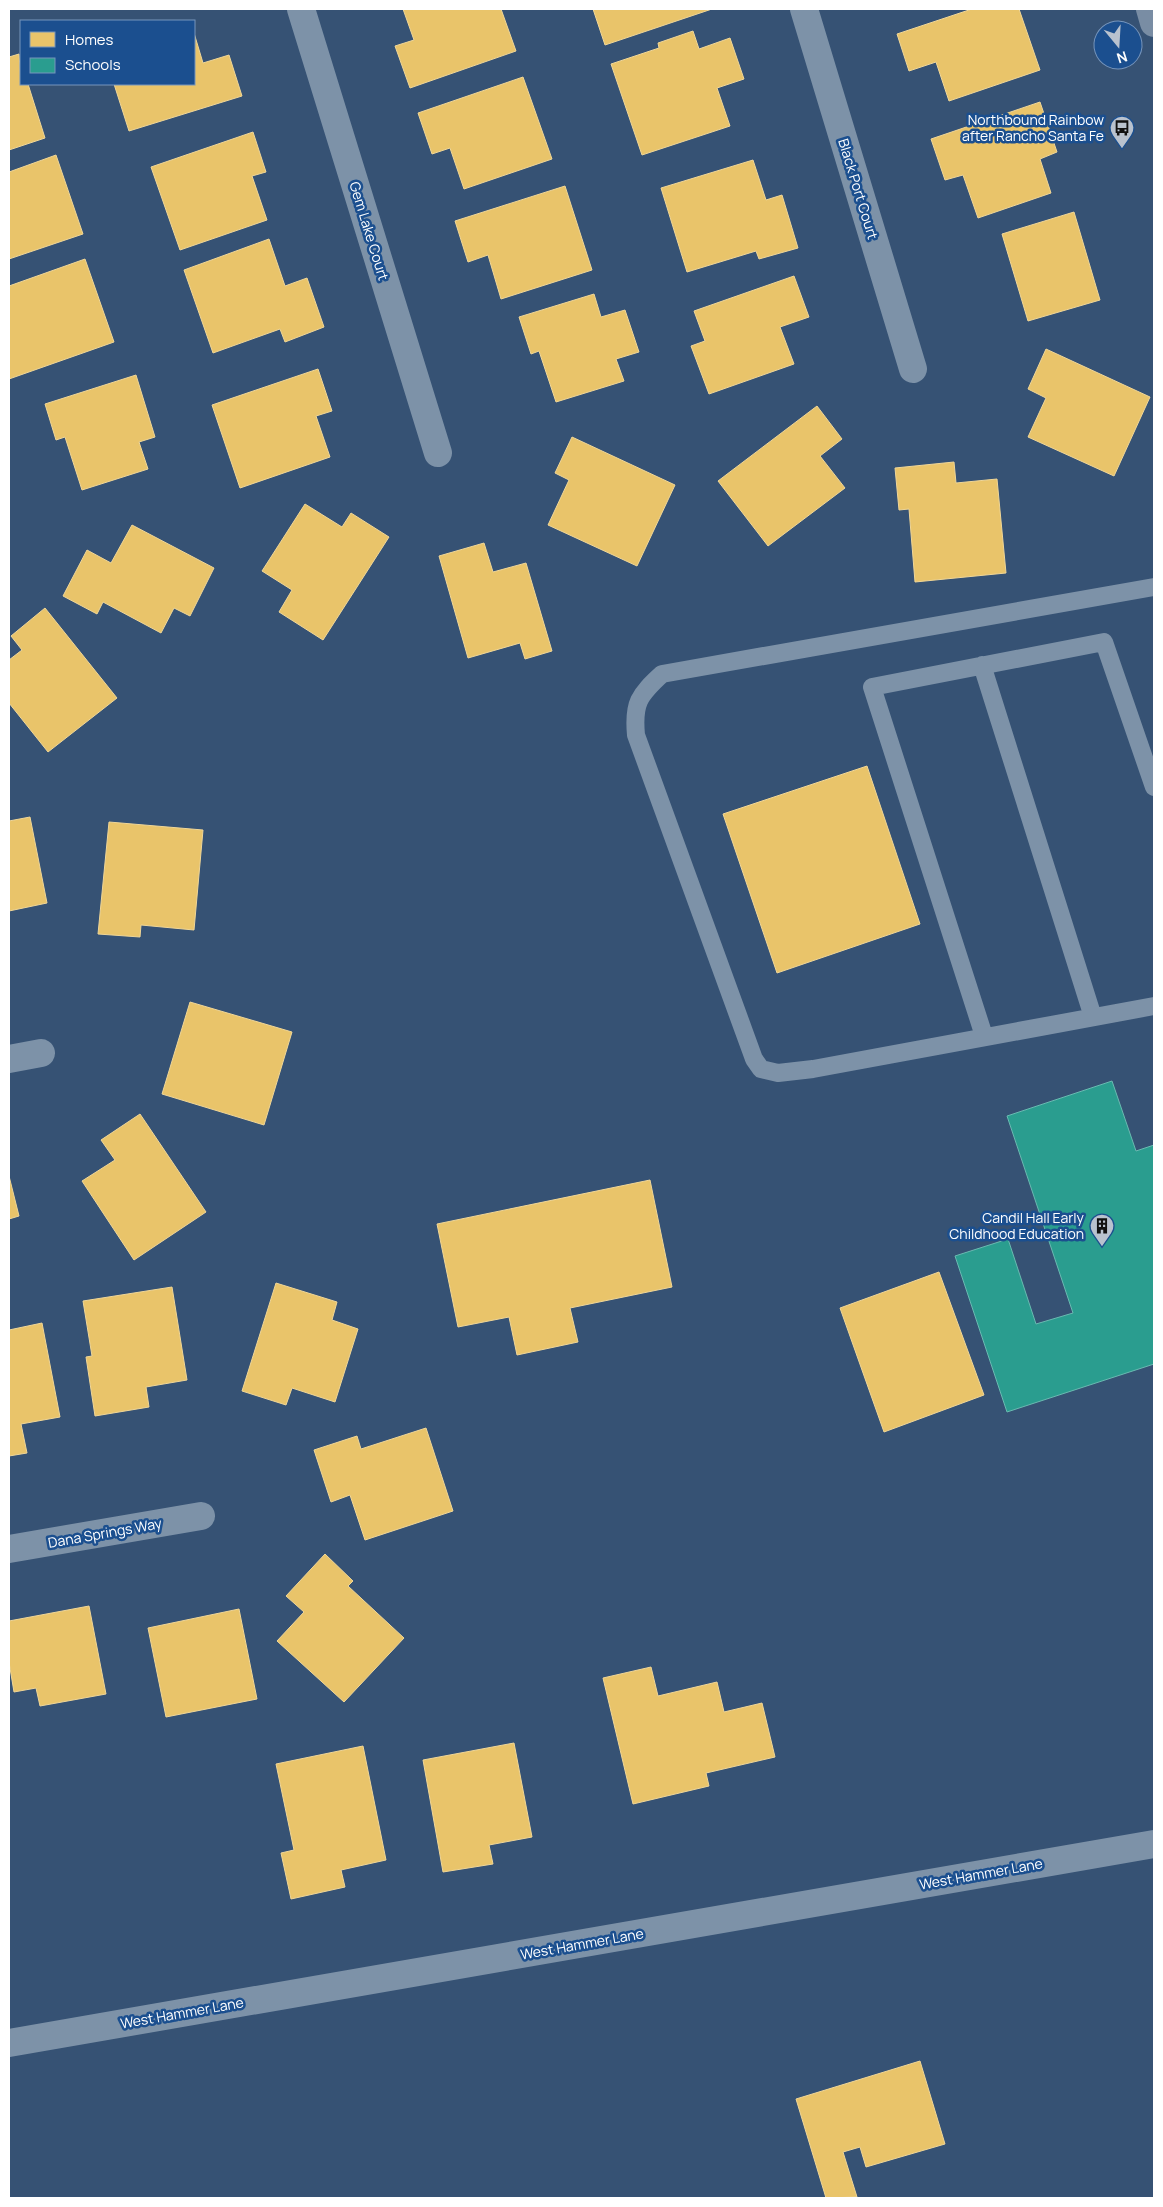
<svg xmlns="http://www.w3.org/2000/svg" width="1163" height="2207" viewBox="0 0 1163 2207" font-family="Manrope,sans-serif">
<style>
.homes{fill:#e9c46a;stroke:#f0d697}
.schools{fill:#2a9d8f;stroke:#6abab1}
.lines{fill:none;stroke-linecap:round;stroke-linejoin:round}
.service{stroke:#7d92a8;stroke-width:18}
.minor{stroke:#7d92a8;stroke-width:28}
.secondary{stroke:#798da4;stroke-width:28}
.labels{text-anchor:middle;stroke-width:5;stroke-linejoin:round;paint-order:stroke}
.poi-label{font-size:14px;fill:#fff;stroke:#1b4f8f;text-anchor:end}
.street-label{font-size:14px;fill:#fff;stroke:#1b4f8f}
</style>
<rect width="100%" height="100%" fill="#365274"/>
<path class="homes" d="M 403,9 L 501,9 L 516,51 L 410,88 L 395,46 L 414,40 Z
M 593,9 L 712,9 L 605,45 Z
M 972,9 L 1019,9 L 1040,70 L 949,101 L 936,62 L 909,71 L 897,34 Z
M 693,31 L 699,49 L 730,38 L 744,79 L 717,88 L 730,126 L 642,155 L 611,64 L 659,48 L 658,43 Z
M 194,33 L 203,63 L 229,55 L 242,96 L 129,131 L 114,84 L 194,84 Z
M 19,54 L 21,84 L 28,84 L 45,138 L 9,150 L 9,57 Z
M 523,77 L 552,159 L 464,189 L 450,148 L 432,154 L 418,113 Z
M 1040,102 L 1057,152 L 1040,159 L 1051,193 L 978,218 L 963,175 L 945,180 L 931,139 Z
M 253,132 L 266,172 L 252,176 L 267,220 L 180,250 L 151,167 Z
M 56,155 L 83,234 L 9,259 L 9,172 Z
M 753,160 L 766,200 L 782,195 L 798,248 L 759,259 L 756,251 L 687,272 L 661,188 Z
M 565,186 L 592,270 L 501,299 L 488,255 L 468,262 L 455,221 Z
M 1074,212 L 1100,300 L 1028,321 L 1002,234 Z
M 269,239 L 285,286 L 307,278 L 324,327 L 285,342 L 280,329 L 213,353 L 184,270 Z
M 85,259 L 114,342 L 9,379 L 9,286 Z
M 794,276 L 809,317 L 780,327 L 794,364 L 709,394 L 691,346 L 705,341 L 694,311 Z
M 594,294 L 601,317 L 625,310 L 639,352 L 616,359 L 624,381 L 556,402 L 539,351 L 531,354 L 519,317 Z
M 1046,349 L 1150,397 L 1114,476 L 1028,437 L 1046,398 L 1028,389 Z
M 318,369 L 332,411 L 316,416 L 330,457 L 240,488 L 212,405 Z
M 136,375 L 155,437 L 139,442 L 148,469 L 82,490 L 65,437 L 56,440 L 45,404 Z
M 817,406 L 842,439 L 820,456 L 845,488 L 768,546 L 718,481 Z
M 572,437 L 675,485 L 637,566 L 548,525 L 569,480 L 555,473 Z
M 954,462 L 956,483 L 997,479 L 1006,573 L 915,582 L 909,509 L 899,510 L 895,468 Z
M 305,504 L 342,527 L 351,513 L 389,537 L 323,640 L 279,612 L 292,590 L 262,571 Z
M 132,525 L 214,568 L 190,616 L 174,608 L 161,633 L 103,602 L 97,614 L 63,596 L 87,550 L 111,563 Z
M 484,543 L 493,572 L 526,563 L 552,651 L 525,659 L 520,643 L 468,658 L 439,556 Z
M 45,608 L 117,698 L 48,752 L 9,703 L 9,660 L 22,650 L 11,636 Z
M 867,766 L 920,924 L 777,973 L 723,814 Z
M 30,817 L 47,903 L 9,911 L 9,821 Z
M 109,822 L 203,830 L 194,930 L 141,925 L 140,937 L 98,934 Z
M 190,1002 L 292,1032 L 264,1125 L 162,1094 Z
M 140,1114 L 206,1212 L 134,1260 L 82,1181 L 115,1160 L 101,1140 Z
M 9,1176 L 19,1216 L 9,1219 Z
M 650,1180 L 672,1287 L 570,1308 L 578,1342 L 517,1355 L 509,1317 L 458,1327 L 437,1224 Z
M 939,1272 L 984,1395 L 884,1432 L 840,1308 Z
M 276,1283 L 337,1302 L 332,1320 L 358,1329 L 335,1402 L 292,1388 L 286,1405 L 242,1391 Z
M 172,1287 L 187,1380 L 146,1387 L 149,1407 L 95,1416 L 86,1357 L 92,1356 L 83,1301 Z
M 42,1323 L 60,1417 L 21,1424 L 27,1453 L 9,1456 L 9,1330 Z
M 426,1428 L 453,1511 L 365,1540 L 350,1495 L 331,1502 L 314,1450 L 357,1436 L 361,1449 Z
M 325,1554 L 353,1581 L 348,1586 L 404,1638 L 344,1702 L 277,1641 L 304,1612 L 286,1596 Z
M 89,1606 L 106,1694 L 40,1706 L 36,1688 L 14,1692 L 9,1662 L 9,1621 Z
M 239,1609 L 257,1699 L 166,1717 L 148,1628 Z
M 651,1667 L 658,1696 L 717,1682 L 724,1712 L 762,1703 L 775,1757 L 706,1773 L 709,1786 L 633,1804 L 603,1678 Z
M 514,1743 L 532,1837 L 489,1845 L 493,1864 L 443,1872 L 423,1760 Z
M 363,1746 L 386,1860 L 341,1870 L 345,1887 L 291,1899 L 281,1853 L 294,1850 L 276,1764 Z
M 920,2061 L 945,2144 L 866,2167 L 860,2147 L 843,2152 L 857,2197 L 826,2198 L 796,2099 Z"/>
<path class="schools" d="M 1112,1081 L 1136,1151 L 1154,1145 L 1154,1364 L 1007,1412 L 955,1256 L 1008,1239 L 1036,1324 L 1073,1313 L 1007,1116 Z"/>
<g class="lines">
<path class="service" d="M 1154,587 L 662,674 C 639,695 633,703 636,735 L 754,1059 L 761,1069 L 778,1073 L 813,1069 L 1154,1006
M 982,665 L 1093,1017
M 984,1036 L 872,687 L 1104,642 L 1154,787"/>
<path class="minor" d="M 301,9 L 438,453
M 804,9 L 913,369
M 9,1059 L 41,1053
M 9,1549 L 201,1516
M 9,2043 L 1154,1844"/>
<path class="secondary" d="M 1150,9 L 1154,23"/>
</g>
<defs>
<symbol id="bus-pin" viewBox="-11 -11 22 30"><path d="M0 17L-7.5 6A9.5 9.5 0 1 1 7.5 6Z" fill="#b9c2ce" stroke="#1b4f8f"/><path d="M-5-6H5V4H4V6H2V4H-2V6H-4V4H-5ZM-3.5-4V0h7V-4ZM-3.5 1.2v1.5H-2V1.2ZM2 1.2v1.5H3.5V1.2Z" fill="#111"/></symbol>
<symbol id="building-pin" viewBox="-11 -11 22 30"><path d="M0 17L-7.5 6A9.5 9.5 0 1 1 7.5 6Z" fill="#b9c2ce" stroke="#1b4f8f"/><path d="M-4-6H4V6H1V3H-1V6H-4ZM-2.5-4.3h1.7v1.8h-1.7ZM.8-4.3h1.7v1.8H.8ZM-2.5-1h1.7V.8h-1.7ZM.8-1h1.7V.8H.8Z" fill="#111"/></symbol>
</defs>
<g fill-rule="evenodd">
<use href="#bus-pin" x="1108" y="114" width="28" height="38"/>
<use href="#building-pin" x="1088" y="1212" width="28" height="38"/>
</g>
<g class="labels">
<g class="poi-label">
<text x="1104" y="125">Northbound Rainbow<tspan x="1104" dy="16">after Rancho Santa Fe</tspan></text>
<text x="1084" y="1223">Candil Hall Early<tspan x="1084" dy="16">Childhood Education</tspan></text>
</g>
<g class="street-label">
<text transform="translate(858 189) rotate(73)" y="5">Black Port Court</text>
<text transform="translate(369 231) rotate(73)" y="5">Gem Lake Court</text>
<text transform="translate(105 1533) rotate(-10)" y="5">Dana Springs Way</text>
<text transform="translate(981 1874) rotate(-10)" y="5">West Hammer Lane</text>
<text transform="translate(582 1944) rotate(-10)" y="5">West Hammer Lane</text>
<text transform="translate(182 2013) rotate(-10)" y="5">West Hammer Lane</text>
</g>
</g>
<rect width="1163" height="2207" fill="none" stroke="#ffffff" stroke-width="20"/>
<rect x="20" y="20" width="175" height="65" fill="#1b4f8f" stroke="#7695bc"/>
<rect x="30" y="32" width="25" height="15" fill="#e9c46a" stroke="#7695bc"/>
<text x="65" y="45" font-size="15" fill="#ffffff">Homes</text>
<rect x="30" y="58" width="25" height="15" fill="#2a9d8f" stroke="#7695bc"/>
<text x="65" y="70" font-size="15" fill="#ffffff">Schools</text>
<g transform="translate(1118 45) rotate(162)"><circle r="24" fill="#1b4f8f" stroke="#7695bc"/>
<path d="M0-4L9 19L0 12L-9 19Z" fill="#b9c2ce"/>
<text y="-8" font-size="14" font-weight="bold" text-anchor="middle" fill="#ffffff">N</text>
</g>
</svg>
